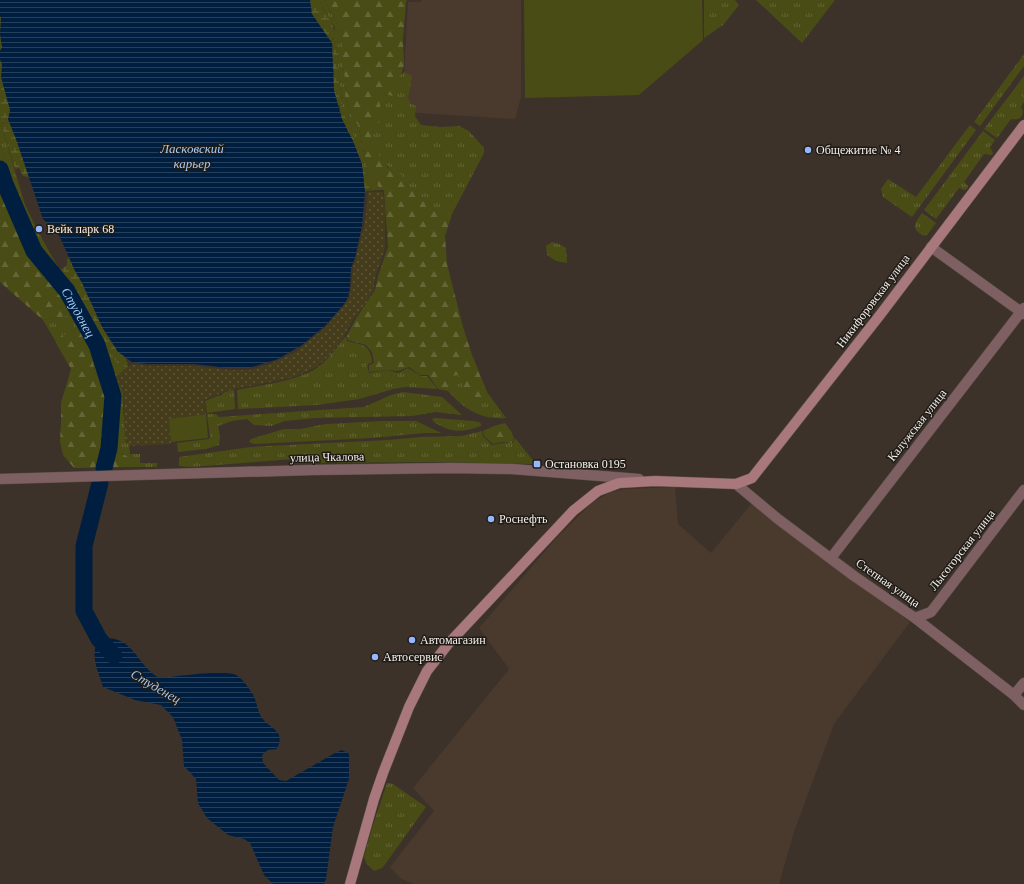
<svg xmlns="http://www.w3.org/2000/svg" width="1024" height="884" viewBox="0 0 1024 884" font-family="'Times New Roman',serif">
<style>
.built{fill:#4a3a2d}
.grass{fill:url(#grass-tufts)}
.forest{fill:url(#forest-firs)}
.wetland{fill:url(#wetland-marsh)}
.sand{fill:url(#sand-dots)}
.pitch{fill:#4a4c15}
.water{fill:url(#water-rules)}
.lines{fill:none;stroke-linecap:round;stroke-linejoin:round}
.river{stroke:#001f40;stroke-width:17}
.minor-casing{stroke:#5a5048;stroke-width:11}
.secondary-casing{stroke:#5a5048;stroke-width:11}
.minor{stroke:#7f6062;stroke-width:10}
.secondary{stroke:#a9787c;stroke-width:10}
.poi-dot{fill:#96b6fd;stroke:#1f1b17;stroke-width:1.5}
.labels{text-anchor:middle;stroke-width:3;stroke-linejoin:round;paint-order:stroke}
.poi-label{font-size:12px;fill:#f6efe9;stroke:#1f1b17;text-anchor:start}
.street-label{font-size:12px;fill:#f6efe9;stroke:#1f1b17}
.water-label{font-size:13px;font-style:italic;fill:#a5caf5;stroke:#1f1b17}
</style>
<defs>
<pattern id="grass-tufts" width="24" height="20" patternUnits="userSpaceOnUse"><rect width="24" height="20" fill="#4a4c15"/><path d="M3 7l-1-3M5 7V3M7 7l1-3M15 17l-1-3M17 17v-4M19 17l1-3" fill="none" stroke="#656637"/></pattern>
<pattern id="forest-firs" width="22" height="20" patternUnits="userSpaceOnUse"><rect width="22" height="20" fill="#4a4c15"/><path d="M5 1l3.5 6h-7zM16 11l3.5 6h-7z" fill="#656637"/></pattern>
<pattern id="wetland-marsh" width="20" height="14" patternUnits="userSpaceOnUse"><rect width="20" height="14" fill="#4a4c15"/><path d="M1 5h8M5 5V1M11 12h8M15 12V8" fill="none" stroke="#656637"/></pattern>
<pattern id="sand-dots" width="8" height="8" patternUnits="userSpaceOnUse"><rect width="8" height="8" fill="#443c1b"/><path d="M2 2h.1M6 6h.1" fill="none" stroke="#60583c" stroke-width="1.8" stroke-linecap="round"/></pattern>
<pattern id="water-rules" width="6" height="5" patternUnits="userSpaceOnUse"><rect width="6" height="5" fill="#001f40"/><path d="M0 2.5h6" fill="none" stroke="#26405c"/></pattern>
</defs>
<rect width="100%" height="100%" fill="#3c3229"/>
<path class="built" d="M 422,0 L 521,0 L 521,97 L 515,119 L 402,112 L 408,2 L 421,2 Z
M 675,487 L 678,524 L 711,553 L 752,503 L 910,622 L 834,724 L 794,832 L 779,884 L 413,884 L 400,878 L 390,867 L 434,811 L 413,788 L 509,669 L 479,628 L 558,536 L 593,502 L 611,492 L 627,489 Z"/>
<path class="grass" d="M 319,0 L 324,0 L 343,34 L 343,68 L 346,83 L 345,97 L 352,116 L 358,125 L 368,171 L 376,178 L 379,190 L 368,191 L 372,188 L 370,179 L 362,169 L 360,154 L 356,146 L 350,123 L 340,110 L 340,106 L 342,105 L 342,101 L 337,62 L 339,53 L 337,48 L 333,47 L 331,41 L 333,40 L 335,28 Z
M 704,0 L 735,0 L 739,5 L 723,25 L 704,38 Z
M 756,0 L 835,0 L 802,43 Z
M 1024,54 L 1024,66 L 980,126 L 974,122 Z
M 404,72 L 412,76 L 408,98 L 410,103 L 416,106 L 415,116 L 421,125 L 440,127 L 459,126 L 469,131 L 484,148 L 484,153 L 452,214 L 441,216 L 417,201 L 398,176 L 375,154 L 367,135 L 382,88 Z
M 1024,76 L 1024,102 L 1021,107 L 1023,111 C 1022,119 1018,120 1011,119 L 997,138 L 984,129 Z
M 0,118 L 1,120 L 8,119 L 9,122 L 1,124 L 25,205 L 40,235 L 59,269 L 62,269 L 81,303 L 117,362 L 124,368 L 127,365 L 128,367 L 116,377 L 123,393 L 123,413 L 129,443 L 130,454 L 140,454 L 140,463 L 157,463 L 157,467 L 132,467 L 133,463 L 124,454 L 116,452 L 119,395 L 109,396 C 98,384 90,365 94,349 L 51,266 L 29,227 L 17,199 L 0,145 Z
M 970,125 L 976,130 L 912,217 L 883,197 L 881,189 L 888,179 L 916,197 Z
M 983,131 L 995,140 L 990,147 L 993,153 L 992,155 L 984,154 L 964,182 L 968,186 L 967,189 L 964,190 L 959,188 L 936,219 L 924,210 Z
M 922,213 L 936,223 L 927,235 C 923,236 921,235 918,232 C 911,226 918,219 922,213 Z
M 552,242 L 559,244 L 566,248 L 567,263 L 556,261 L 547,255 L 546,246 Z
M 72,315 L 80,327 L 57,339 L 56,342 L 43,320 Z
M 346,336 L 347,341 C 363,345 370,344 372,362 L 367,365 L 369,373 L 387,370 L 398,373 L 408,368 L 421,376 L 427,376 L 437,389 L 405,387 L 393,389 L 359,399 L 317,405 L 238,409 L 237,390 C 262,385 291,382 314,370 C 327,362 336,348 346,336 Z
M 473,357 L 487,392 L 506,418 C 481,420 464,409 448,391 L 449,360 Z
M 231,390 L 234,390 L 235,409 L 207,413 L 205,401 L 217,396 L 222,395 L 223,393 Z
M 403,392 L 442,397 L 462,415 L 435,412 L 412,416 L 316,418 L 285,421 L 271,426 L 254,425 L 247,419 L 232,421 L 218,426 L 220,436 L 219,445 L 206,449 L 178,452 L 177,443 L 209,439 L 210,437 L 207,414 L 216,414 L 219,417 L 364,407 L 391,395 Z
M 435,418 L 473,421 L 479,422 L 481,424 L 481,426 C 461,433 452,433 434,422 L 432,419 Z
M 383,421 L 416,421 L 441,433 L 424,433 L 372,438 L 254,444 L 249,442 L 251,439 L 284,429 L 300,429 L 326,424 Z
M 482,431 L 483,436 L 492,445 L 502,443 L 513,443 L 515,438 L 536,464 L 435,462 L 299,463 L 294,459 L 190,467 L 179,466 L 179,457 L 251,447 L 388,440 L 421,437 L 462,436 Z
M 387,783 L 393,784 L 426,807 L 386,863 L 382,868 L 374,871 L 366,863 L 364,857 L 372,828 Z"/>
<path class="forest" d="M 324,0 L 407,0 L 406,2 L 403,39 L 404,65 L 401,75 L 394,82 L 397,93 L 392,96 L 384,93 L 379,100 L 383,119 L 373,127 L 371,140 L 374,148 L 388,168 L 400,173 L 409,188 L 427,202 L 436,212 L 452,214 L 445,236 L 447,264 L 463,327 L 475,364 L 487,392 L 478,401 L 467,396 L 458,375 L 452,376 L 448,391 L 438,389 L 428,375 L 420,375 L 409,367 L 398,371 L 386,370 L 369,372 L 369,365 L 374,363 L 372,352 L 366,345 L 348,340 L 347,336 L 355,320 L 375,290 L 378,276 L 388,247 L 384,190 L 379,190 L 376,178 L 368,171 L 358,125 L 352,116 L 345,97 L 346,83 L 343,68 L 343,34 Z
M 0,145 L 17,199 L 29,227 L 51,266 L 94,349 C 90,365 98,384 109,396 L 119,395 L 116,452 C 124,454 129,456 133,463 L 132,467 L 74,468 L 63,455 L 60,442 L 61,422 L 61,403 L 71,369 L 56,343 L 56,339 L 80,327 L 72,315 L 43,320 L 0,282 Z
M 505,423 L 511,431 L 514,438 L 512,443 L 501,442 L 493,444 L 484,436 L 483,431 L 494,426 Z"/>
<path class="wetland" d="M 305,0 L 319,0 C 324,12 344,33 329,42 L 303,1 Z
M 5,7 L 14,119 L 1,120 L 0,118 L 0,8 Z
M 333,47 L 337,48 L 339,53 L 337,62 L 342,101 L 342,105 L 334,107 L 331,77 L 334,74 L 334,70 L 330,67 L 330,50 Z
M 340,110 L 350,123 L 356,146 L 360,154 L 362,169 L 370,179 L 372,184 L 372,188 L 363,193 L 333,112 Z
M 10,122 L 35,175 L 28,177 L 23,176 L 19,168 L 15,169 L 1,124 Z
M 72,253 L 126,354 L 126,360 L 128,364 L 124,368 L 117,363 L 81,303 L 62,269 L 67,265 L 67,260 Z"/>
<path class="sand" d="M 368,192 L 383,192 L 385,208 L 385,248 L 376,274 L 373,291 L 366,303 L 354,318 L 342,340 L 330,355 L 315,368 L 297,376 L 277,381 L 229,390 L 204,400 L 206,414 L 169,419 L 171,444 L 130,446 L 129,443 L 125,443 L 123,393 L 116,377 L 131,364 L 147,366 L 193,366 L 229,370 L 250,370 L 270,364 L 294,353 L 323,330 L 342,309 L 350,296 L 353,268 L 365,223 Z"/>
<path class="pitch" d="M 524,0 L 702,0 L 703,40 L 639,95 L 525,98 Z
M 206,414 L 208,438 L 171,442 L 169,419 Z"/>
<path class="water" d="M 0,0 L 310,0 L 312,14 L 332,43 L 334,90 L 342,119 L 353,141 L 362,164 L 365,191 L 362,226 L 355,258 L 351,268 L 350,287 L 348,297 L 345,303 L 326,325 L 302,345 L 278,359 L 249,368 L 228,368 L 194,364 L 147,364 L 132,362 L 118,352 L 102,327 L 82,283 L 74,269 L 59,235 L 43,219 L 17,142 L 8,119 L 10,110 L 1,77 L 2,64 L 0,60 L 0,51 L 2,47 L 0,34 L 1,18 L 0,16 Z
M 99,639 C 103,639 110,638 115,639 C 136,644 141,670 160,678 C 175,677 228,668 238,676 C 243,680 248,687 252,693 C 257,700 257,711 262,718 C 271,730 286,730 277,749 L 268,750 L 262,755 L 263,763 L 279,780 L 286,781 L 335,753 L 342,750 L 349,754 L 349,779 L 333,827 L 326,879 L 324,884 L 273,884 L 264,875 L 250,843 L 244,839 L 228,835 L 207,818 L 198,803 L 196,779 L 184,766 L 182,740 L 173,717 L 161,705 L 135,700 L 103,687 C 98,671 89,654 99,639 Z"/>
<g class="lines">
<g class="river">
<path id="s1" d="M 0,169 L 5,184 L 34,251 L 67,291 L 97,345 L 113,396 L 109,448 L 104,468"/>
<path d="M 100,483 L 84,546 L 84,611 L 99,639 L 114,656"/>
</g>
<defs>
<path id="minor" d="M 931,247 L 1024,314
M 0,479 L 312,470 L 451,468 L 512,469 L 639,479
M 736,484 L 778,519 L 854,576 L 915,618 L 1014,695 L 1024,705
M 831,558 L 1024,308
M 915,618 L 931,612 L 1024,490
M 1014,695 L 1024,683"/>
<path id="secondary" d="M 350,884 L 374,799 L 383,773 L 409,707 L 427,671 L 449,643 L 573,511 L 598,491 L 619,483 L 655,481 L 736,484 L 752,478 L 880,315 L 1024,125"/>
</defs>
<use href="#minor" class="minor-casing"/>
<use href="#secondary" class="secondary-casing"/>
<use href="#minor" class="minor"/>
<use href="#secondary" class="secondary"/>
</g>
<g class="poi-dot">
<circle cx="808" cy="150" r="4"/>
<circle cx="39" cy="229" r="4"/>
<rect x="533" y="460" width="8" height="8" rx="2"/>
<circle cx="491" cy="519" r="4"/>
<circle cx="412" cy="640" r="4"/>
<circle cx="375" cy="657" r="4"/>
</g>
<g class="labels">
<g class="poi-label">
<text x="816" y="154">Общежитие № 4</text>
<text x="47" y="233">Вейк парк 68</text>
<text x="545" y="468">Остановка 0195</text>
<text x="499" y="523">Роснефть</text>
<text x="420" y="644">Автомагазин</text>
<text x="383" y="661">Автосервис</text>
</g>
<g class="street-label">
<text transform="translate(873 301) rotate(-53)" y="4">Никифоровская улица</text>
<text transform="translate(917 425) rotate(-52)" y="4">Калужская улица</text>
<text transform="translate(327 457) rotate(-1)" y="4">улица Чкалова</text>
<text transform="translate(962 550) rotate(-52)" y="4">Лысогорская улица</text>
<text transform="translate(888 583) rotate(35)" y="4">Степная улица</text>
</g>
<g class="water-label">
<text x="192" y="153">Ласковский<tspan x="192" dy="15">карьер</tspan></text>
<text dy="5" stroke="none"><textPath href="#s1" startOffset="165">Студенец</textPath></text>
<text transform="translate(156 686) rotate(30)" y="5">Студенец</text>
</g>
</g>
</svg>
